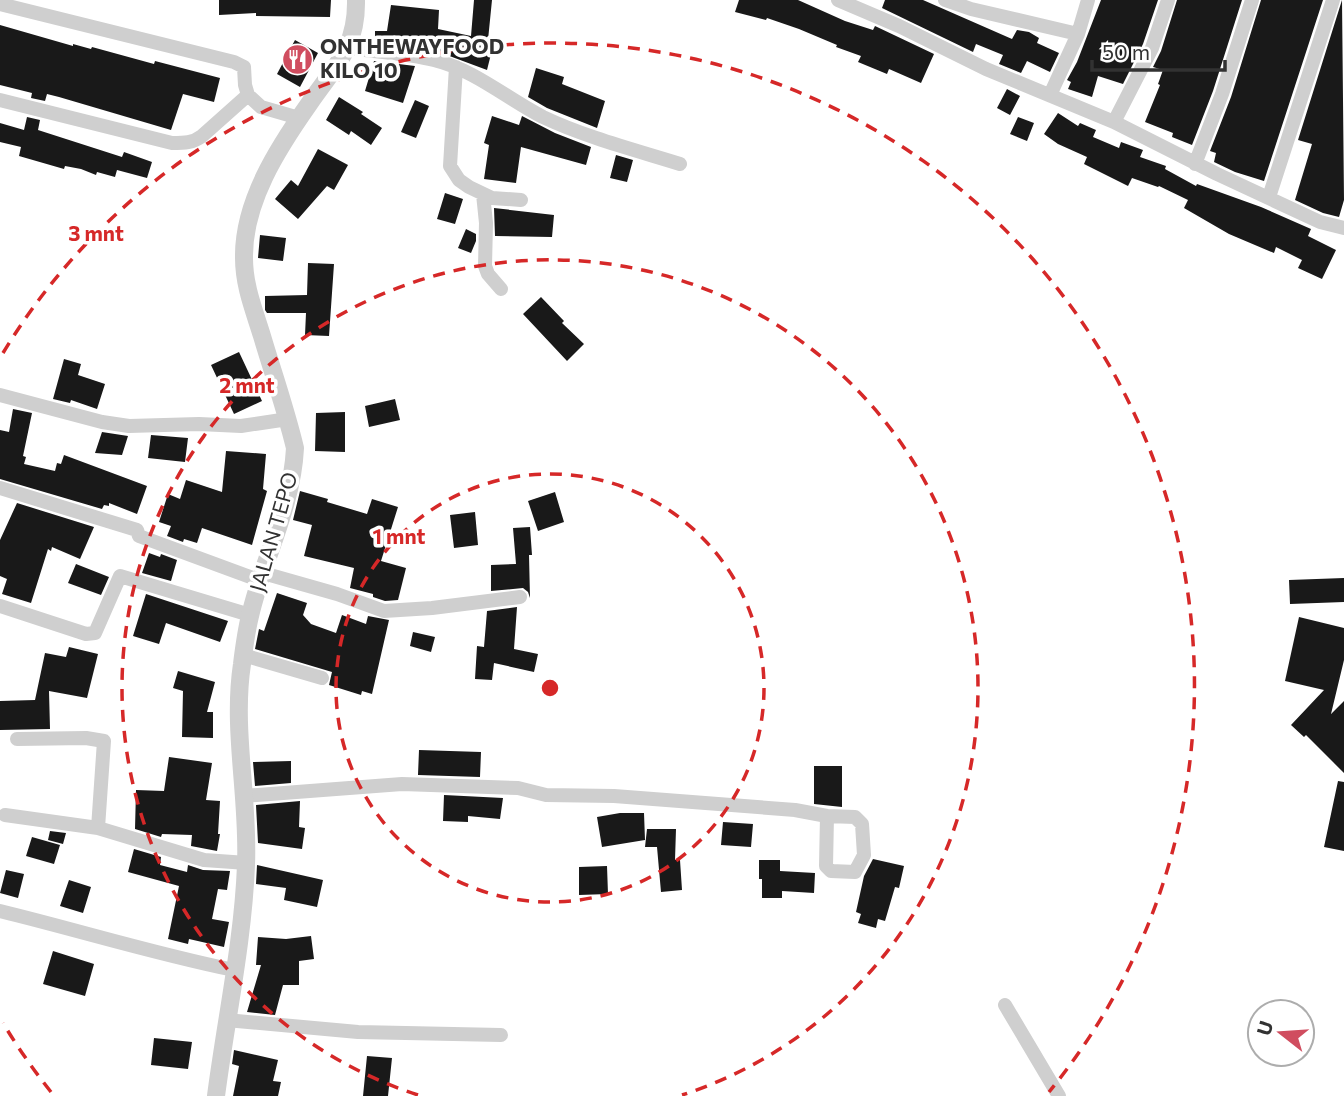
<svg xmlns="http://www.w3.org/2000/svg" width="1344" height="1096" viewBox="0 0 1344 1096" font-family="Commissioner,sans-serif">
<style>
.building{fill:#191919}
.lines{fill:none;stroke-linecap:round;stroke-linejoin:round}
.minor{stroke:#cfcfcf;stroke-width:14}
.tertiary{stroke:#cfcfcf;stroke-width:18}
.ring{fill:none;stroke:#d62828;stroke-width:3.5;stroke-dasharray:12 9}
.labels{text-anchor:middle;stroke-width:7;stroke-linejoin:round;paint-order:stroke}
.poi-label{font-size:21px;font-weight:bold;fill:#323232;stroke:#fff;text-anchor:start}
.street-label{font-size:21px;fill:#323232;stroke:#fff}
.centre{fill:#d62828;stroke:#fff;stroke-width:3.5}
.ring-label{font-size:21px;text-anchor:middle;font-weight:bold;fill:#d62828;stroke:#fff;stroke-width:7;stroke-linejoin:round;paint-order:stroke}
</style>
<rect width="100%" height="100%" fill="#fff"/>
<path class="building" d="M 219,0 L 331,0 L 330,17 L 256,16 L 256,13 L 219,15 Z
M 474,0 L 492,0 L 488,40 L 494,42 L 487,70 L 436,51 L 375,41 L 375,31 L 387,31 L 391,5 L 439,10 L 438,29 L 471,36 Z
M 739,0 L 798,0 L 845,21 L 873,30 L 875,26 L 934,54 L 921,83 L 889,69 L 887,74 L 858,62 L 861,56 L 836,47 L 837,45 L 799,29 L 767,18 L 766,20 L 735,12 Z
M 885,0 L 923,0 L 1012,39 L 1017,30 L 1029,32 L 1039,38 L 1037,43 L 1059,53 L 1050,72 L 1027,61 L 1021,73 L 999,64 L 1003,55 L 976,44 L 973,52 L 882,8 Z
M 1101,0 L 1158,0 L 1143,44 L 1123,84 L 1098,76 L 1092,97 L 1068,89 L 1071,82 L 1067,80 L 1077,62 Z
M 1177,0 L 1242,0 L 1213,91 L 1192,145 L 1172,137 L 1173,133 L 1145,122 L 1160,85 L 1158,84 L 1163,70 L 1153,67 L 1161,51 Z
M 1261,0 L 1323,0 L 1264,181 L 1235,172 L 1214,162 L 1216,153 L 1210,151 L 1231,97 Z
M 1342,0 L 1344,200 L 1339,217 L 1323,213 L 1295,200 L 1312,144 L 1298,140 Z
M 0,25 L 73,46 L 73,44 L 91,49 L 92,47 L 154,64 L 155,61 L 220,78 L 214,102 L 183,94 L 171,130 L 59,97 L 47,94 L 45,101 L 31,98 L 32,93 L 0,85 Z
M 295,40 L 318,53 L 300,87 L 277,74 Z
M 374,61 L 415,66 L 403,103 L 365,91 Z
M 536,68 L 564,77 L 562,84 L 605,101 L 597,128 L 547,108 L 528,97 Z
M 1007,89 L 1020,96 L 1010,115 L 997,108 Z
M 339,97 L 363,112 L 361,114 L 382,128 L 371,145 L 351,131 L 349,135 L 326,120 Z
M 415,100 L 429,106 L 416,138 L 401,132 Z
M 1058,113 L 1078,126 L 1080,123 L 1096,130 L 1093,137 L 1119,148 L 1121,142 L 1143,150 L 1140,157 L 1166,166 L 1165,169 L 1196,186 L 1197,184 L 1261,207 L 1311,229 L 1308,236 L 1336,250 L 1322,279 L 1298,268 L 1302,260 L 1276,247 L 1274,253 L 1229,234 L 1184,208 L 1188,200 L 1159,186 L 1158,187 L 1132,178 L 1128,186 L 1084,164 L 1087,157 L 1058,144 L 1044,134 Z
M 492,116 L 519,125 L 522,116 L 555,133 L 591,147 L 586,165 L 521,147 L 516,183 L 484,179 L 489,145 L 484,143 Z
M 27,117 L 40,120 L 38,130 L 122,157 L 124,152 L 152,162 L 147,178 L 117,170 L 115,177 L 97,172 L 96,175 L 81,169 L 65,166 L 64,169 L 19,156 L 21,147 L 0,142 L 0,123 L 24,130 Z
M 1018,117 L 1034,123 L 1027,141 L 1010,134 Z
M 318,149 L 348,165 L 334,190 L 327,186 L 298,219 L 275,199 L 291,180 L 298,186 Z
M 616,155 L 633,160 L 627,182 L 610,178 Z
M 445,193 L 463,199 L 455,224 L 437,219 Z
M 494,208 L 554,215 L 552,237 L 495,236 Z
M 466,229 L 476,234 L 476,241 L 471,253 L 458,248 Z
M 260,235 L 286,238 L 283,261 L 258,258 Z
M 308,263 L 334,264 L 329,336 L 305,335 L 306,313 L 267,313 L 265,310 L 265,296 L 307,295 Z
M 541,297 L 564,321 L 562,323 L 584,344 L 567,361 L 523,314 Z
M 239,352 L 262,401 L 234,414 L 211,365 Z
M 64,359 L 81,364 L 78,375 L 105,384 L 97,409 L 71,400 L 70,403 L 53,399 Z
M 395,399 L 400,420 L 369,427 L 365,406 Z
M 13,409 L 32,413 L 23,456 L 26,457 L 24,464 L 55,471 L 57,463 L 61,464 L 64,455 L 147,486 L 137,514 L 109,503 L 109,506 L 104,505 L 102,509 L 0,479 L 0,430 L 9,432 Z
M 345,412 L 345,452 L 315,451 L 316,413 Z
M 102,432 L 128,436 L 122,455 L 95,453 Z
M 151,435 L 188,438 L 185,462 L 148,458 Z
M 226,451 L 266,454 L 263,489 L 267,491 L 252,545 L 202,528 L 197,543 L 184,539 L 183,542 L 167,536 L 171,526 L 159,522 L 168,494 L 180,499 L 186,480 L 222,492 Z
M 300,491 L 328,499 L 327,502 L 367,514 L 372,499 L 398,507 L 381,561 L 406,568 L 398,600 L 385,601 L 373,597 L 373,594 L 350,588 L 354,568 L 304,556 L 312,525 L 293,520 Z
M 555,492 L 564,522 L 538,531 L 528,501 Z
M 17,503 L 94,527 L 80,559 L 52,547 L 51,551 L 48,549 L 31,603 L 2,594 L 7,579 L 0,576 L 0,540 Z
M 475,512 L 478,545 L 454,548 L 450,515 Z
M 530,527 L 532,555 L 529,555 L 530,598 L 528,592 L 523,588 L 491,591 L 491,565 L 516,564 L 513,528 Z
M 149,553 L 160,557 L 161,554 L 177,560 L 171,581 L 142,573 Z
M 76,564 L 109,577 L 101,595 L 68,583 Z
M 1344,578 L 1344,602 L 1290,604 L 1289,580 Z
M 277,593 L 307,603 L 303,615 L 311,624 L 336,633 L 342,615 L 366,624 L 368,616 L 389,620 L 372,694 L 362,691 L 361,695 L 329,685 L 332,672 L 255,649 L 259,629 L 264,631 Z
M 146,594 L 228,621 L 220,642 L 166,623 L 159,644 L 133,636 Z
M 517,607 L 514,649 L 538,654 L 534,672 L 494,663 L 492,680 L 475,679 L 477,646 L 484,647 L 487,611 Z
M 1299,617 L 1344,628 L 1344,660 L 1331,714 L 1344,701 L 1344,773 L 1306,735 L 1304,737 L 1291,725 L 1324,690 L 1285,681 Z
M 413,632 L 435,637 L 431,652 L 410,646 Z
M 69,647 L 98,654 L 87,698 L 49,691 L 50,729 L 0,730 L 0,701 L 35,700 L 45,653 L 66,657 Z
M 178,671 L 215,682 L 207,712 L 213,712 L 213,738 L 182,737 L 183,691 L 173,688 Z
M 419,750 L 481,752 L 480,777 L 418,775 Z
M 169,757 L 212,763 L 206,800 L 220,801 L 218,834 L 220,834 L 217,851 L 191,846 L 192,835 L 162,834 L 161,837 L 135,829 L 136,790 L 164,791 Z
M 291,761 L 291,783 L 255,786 L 253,762 Z
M 814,766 L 842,766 L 842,807 L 814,804 Z
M 1338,781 L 1344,782 L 1344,851 L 1324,847 Z
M 444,795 L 503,798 L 500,819 L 468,816 L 468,822 L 443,821 Z
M 300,801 L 299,827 L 305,828 L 302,849 L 258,843 L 256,805 Z
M 620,813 L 644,813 L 645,840 L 602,847 L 597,817 Z
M 723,822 L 753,824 L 751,847 L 721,845 Z
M 647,829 L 676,829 L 675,860 L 680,860 L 682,890 L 661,892 L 657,847 L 645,847 Z
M 50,831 L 66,833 L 63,844 L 48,840 Z
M 32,837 L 60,845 L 54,864 L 26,856 Z
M 134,849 L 161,857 L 160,865 L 187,872 L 188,865 L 203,870 L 230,871 L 227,890 L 218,889 L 212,919 L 229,922 L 224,947 L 189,939 L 188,944 L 168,939 L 179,886 L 128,872 Z
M 873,859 L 904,866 L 899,888 L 895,887 L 885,921 L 878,919 L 876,928 L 858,923 L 861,914 L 856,912 L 864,876 Z
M 759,860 L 780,860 L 780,871 L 815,873 L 814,893 L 782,891 L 782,898 L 762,898 L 762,879 L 759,879 Z
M 257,865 L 323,880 L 317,907 L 284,900 L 286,888 L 256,884 Z
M 607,866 L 608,894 L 579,895 L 579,867 Z
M 6,870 L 24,874 L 18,898 L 0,893 Z
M 69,880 L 91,887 L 83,913 L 60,906 Z
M 311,936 L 314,959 L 299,961 L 299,985 L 283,985 L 275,1015 L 247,1012 L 261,965 L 256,965 L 258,937 L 286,939 Z
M 53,951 L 94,964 L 85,996 L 43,984 Z
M 154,1038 L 192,1042 L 188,1069 L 151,1065 Z
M 234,1050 L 278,1060 L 273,1081 L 281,1082 L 278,1096 L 233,1096 L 239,1066 L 232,1064 Z
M 367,1056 L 392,1058 L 388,1096 L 363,1096 Z"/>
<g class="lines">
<path class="minor" d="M 838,0 L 899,26 L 986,69 L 1114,122 L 1217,174 L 1320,222 L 1344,228
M 945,0 L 971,9 L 1078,34
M 0,4 L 234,62 L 244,67 L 245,85 L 248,95 L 202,136 C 193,143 184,143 172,143 L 0,100
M 349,48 C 376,52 407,53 434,60 C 475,70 506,98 543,117 C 585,137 635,150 680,164
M 456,67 L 450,166 L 459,180 L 469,187 L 492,198 L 521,200
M 248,95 L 261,107 L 299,118
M 1050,95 L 1078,34 L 1088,0
M 1114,122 L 1152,48 L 1168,0
M 1195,164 L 1222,94 L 1252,0
M 483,194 L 486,223 L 485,266 L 488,274 L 501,289
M 1269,197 L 1333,0
M 0,395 L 102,422 L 129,426 L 199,424 L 241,426 L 288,419
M 0,488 L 137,530 L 139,536 L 261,581
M 263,573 L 337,594 L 384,611 L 432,608 L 520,597
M 0,606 L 86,634 L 95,633 L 120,576 L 250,615
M 243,655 L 322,678
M 17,739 L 86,738 L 104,741 L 98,828
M 244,796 L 402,784 L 518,788 L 546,795 L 614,796 L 795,810 L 827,816 L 855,817 L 862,824 L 864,855 L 855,872 L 831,871 L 826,866 L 827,816
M 5,815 L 98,828 L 204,860 L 247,863
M 0,911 C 78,930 155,954 234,970
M 1005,1005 L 1059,1096
M 226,1020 L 358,1032 L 501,1035"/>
<path class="tertiary" d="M 216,1096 C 226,1019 243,942 246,865 C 249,798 232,730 242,664 C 244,648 246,632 250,616 C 263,559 292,508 295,448 C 286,410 273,373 262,336 C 254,310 244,286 244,258 C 243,202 278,148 309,104 C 335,66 357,48 356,0"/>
</g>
<g class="ring">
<circle cx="550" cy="688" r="214"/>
<path d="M418 1095A428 428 0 1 1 682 1095"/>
<path d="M51 1092A642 642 0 0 1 3 1023M3 353A642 642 0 1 1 1049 1092"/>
</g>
<defs>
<symbol id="restaurant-disc" viewBox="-11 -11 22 22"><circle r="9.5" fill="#d04d5f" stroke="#fff"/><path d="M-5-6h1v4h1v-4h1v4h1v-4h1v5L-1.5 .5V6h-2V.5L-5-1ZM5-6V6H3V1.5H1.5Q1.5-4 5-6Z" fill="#fff"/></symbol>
</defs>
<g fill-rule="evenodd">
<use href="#restaurant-disc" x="280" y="42" width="35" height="35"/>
</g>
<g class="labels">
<g class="poi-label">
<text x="320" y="54">ONTHEWAYFOOD<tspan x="320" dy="24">KILO 10</tspan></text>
</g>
<g class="street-label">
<text transform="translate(274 532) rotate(-74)" y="7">JALAN TEPO</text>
</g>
</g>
<circle cx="550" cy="688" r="10" class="centre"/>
<g class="ring-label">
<text x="96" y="241">3 mnt</text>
<text x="247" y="393">2 mnt</text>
<text x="399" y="544">1 mnt</text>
</g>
<g transform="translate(1281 1033) rotate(287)"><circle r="33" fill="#ffffff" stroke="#adadad" stroke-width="2"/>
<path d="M0-5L12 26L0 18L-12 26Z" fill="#d04d5f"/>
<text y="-10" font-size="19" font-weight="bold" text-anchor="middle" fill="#323232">U</text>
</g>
<path d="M1092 60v10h133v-10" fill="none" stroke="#323232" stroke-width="3.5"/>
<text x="1102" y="60" font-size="21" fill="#323232" stroke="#ffffff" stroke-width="5" paint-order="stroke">50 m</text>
</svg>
